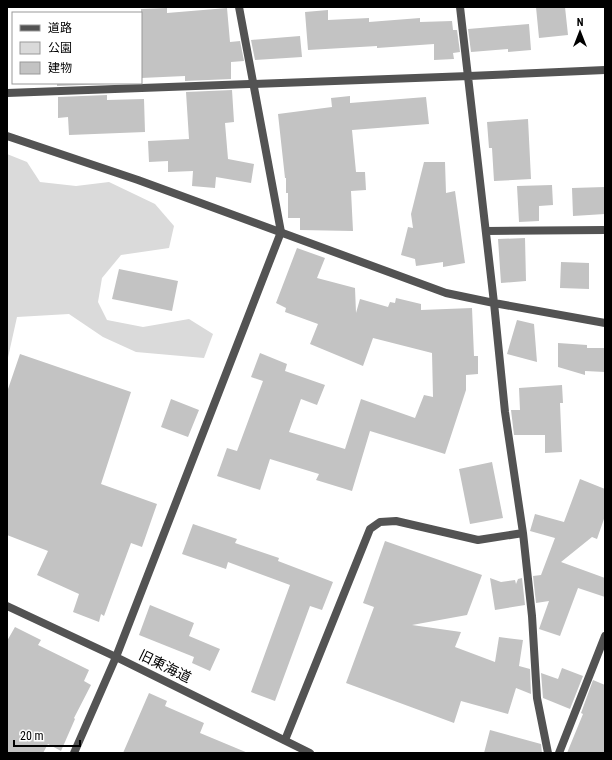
<svg xmlns="http://www.w3.org/2000/svg" width="612" height="760" viewBox="0 0 612 760" font-family="'Roboto Condensed','Noto Sans JP',sans-serif">
<style>
.green{fill:#dadada}
.building{fill:#c3c3c3}
.lines{fill:none;stroke-linecap:round;stroke-linejoin:round}
.minor{stroke:#535353;stroke-width:8}
.tertiary{stroke:#535353;stroke-width:8}
.labels{text-anchor:middle;stroke-width:3.5;stroke-linejoin:round;paint-order:stroke}
.street-label{font-size:14px;fill:#000;stroke:#fff}
</style>
<rect width="100%" height="100%" fill="#fff"/>
<path class="green" d="M 7,154 L 27,162 L 40,182 L 76,186 L 109,182 L 155,204 L 174,226 L 169,248 L 121,255 L 102,278 L 98,302 L 107,320 L 143,327 L 189,319 L 213,334 L 204,358 L 136,352 L 103,337 L 69,314 L 17,317 L 7,362 Z"/>
<path class="building" d="M 536,7 L 565,7 L 568,35 L 539,38 Z
M 167,8 L 167,13 L 227,8 L 230,42 L 240,41 L 244,61 L 231,62 L 231,79 L 185,81 L 185,76 L 141,78 L 141,9 Z
M 328,10 L 328,20 L 369,18 L 369,22 L 420,18 L 420,22 L 452,21 L 453,30 L 457,30 L 460,52 L 453,53 L 454,59 L 434,60 L 434,44 L 377,48 L 377,46 L 308,50 L 305,12 Z
M 529,24 L 531,50 L 508,52 L 508,49 L 471,52 L 468,29 Z
M 300,36 L 302,57 L 255,60 L 251,40 Z
M 57,83 L 106,83 L 106,84 L 57,86 Z
M 232,90 L 234,122 L 225,123 L 228,159 L 254,164 L 251,183 L 216,177 L 215,188 L 192,186 L 193,171 L 168,172 L 168,161 L 149,162 L 148,141 L 189,139 L 186,92 Z
M 107,95 L 107,100 L 144,99 L 145,132 L 69,135 L 68,117 L 58,118 L 58,97 Z
M 350,96 L 350,103 L 426,97 L 429,124 L 352,130 L 356,172 L 365,172 L 366,190 L 351,191 L 353,231 L 300,230 L 300,218 L 288,218 L 288,193 L 286,193 L 286,178 L 285,178 L 278,114 L 332,107 L 331,98 Z
M 528,119 L 531,179 L 494,181 L 492,148 L 489,148 L 487,122 Z
M 424,162 L 445,162 L 446,193 L 455,191 L 465,263 L 443,267 L 443,262 L 416,266 L 415,259 L 401,255 L 408,227 L 413,228 L 411,214 Z
M 552,185 L 553,205 L 539,206 L 539,221 L 519,222 L 517,186 Z
M 605,187 L 605,214 L 573,216 L 572,188 Z
M 525,238 L 526,281 L 501,283 L 498,239 Z
M 297,248 L 325,258 L 317,278 L 355,288 L 356,313 L 360,299 L 388,307 L 390,302 L 395,303 L 396,298 L 421,304 L 421,310 L 472,308 L 474,356 L 478,356 L 478,374 L 466,375 L 466,390 L 445,454 L 370,431 L 352,491 L 316,480 L 319,474 L 270,459 L 260,490 L 217,476 L 227,448 L 237,451 L 263,381 L 251,377 L 260,353 L 287,364 L 285,371 L 325,385 L 317,405 L 301,399 L 289,432 L 345,449 L 361,399 L 415,418 L 424,395 L 433,397 L 432,353 L 373,338 L 363,366 L 310,344 L 318,324 L 285,312 L 286,308 L 276,303 Z
M 561,262 L 589,263 L 589,289 L 560,288 Z
M 119,269 L 178,281 L 172,311 L 112,299 Z
M 517,320 L 534,324 L 537,362 L 507,354 Z
M 558,343 L 587,345 L 587,348 L 605,348 L 605,372 L 585,371 L 585,375 L 558,367 Z
M 20,354 L 131,392 L 101,484 L 157,504 L 142,547 L 131,543 L 104,616 L 101,614 L 99,622 L 73,612 L 79,594 L 37,575 L 48,551 L 7,535 L 7,392 Z
M 562,385 L 563,403 L 560,403 L 562,452 L 545,453 L 545,435 L 514,435 L 511,410 L 520,410 L 519,388 Z
M 171,399 L 199,410 L 188,437 L 161,427 Z
M 492,462 L 503,518 L 470,524 L 459,469 Z
M 580,479 L 605,489 L 605,516 L 597,539 L 592,537 L 561,562 L 605,578 L 605,597 L 578,588 L 560,636 L 539,629 L 549,601 L 536,603 L 533,576 L 541,575 L 555,538 L 530,531 L 535,514 L 564,522 Z
M 193,524 L 237,539 L 235,543 L 279,558 L 278,561 L 333,582 L 322,610 L 310,606 L 275,701 L 251,692 L 290,585 L 228,562 L 226,569 L 182,554 Z
M 385,541 L 482,575 L 467,615 L 412,625 L 461,632 L 455,647 L 495,662 L 499,637 L 523,640 L 519,666 L 530,669 L 531,694 L 516,688 L 508,714 L 461,701 L 454,723 L 346,683 L 374,607 L 363,603 Z
M 490,578 L 501,582 L 515,580 L 516,584 L 518,579 L 522,578 L 525,605 L 495,610 Z
M 150,605 L 194,623 L 189,636 L 220,649 L 210,671 L 192,663 L 194,657 L 139,635 Z
M 15,627 L 41,640 L 38,645 L 89,670 L 84,681 L 91,685 L 74,718 L 75,719 L 61,751 L 48,744 L 43,753 L 7,753 L 7,641 Z
M 562,668 L 583,676 L 570,709 L 543,698 L 541,673 L 558,679 Z
M 593,680 L 605,685 L 605,753 L 567,753 L 583,714 L 581,713 Z
M 149,693 L 167,701 L 165,706 L 204,723 L 200,733 L 248,753 L 123,753 Z
M 490,730 L 541,744 L 542,753 L 484,753 Z"/>
<g class="lines">
<path class="minor" d="M 460,7 L 494,303 L 505,412 L 523,533 L 532,616 L 537,698 L 548,753
M 7,93 L 469,76 L 605,70
M 7,136 L 138,180 L 446,293 L 494,303 L 605,323
M 486,231 L 605,230
M 285,740 L 370,529 L 380,522 L 396,521 L 478,540 L 523,533
M 559,753 L 605,636"/>
<path class="tertiary" d="M 7,606 L 116,657 L 310,753
M 74,753 L 116,657 L 281,232 L 239,7"/>
</g>
<g class="labels">
<g class="street-label">
<text transform="translate(165 666) rotate(26)" y="5">旧東海道</text>
</g>
</g>
<rect width="612" height="760" fill="none" stroke="#000000" stroke-width="16"/>
<rect x="12" y="12" width="130" height="72" fill="#ffffff" stroke="#999999"/>
<rect x="20" y="25" width="20" height="6" fill="#535353" stroke="#999999"/>
<text x="48" y="32" font-size="12" fill="#000000">道路</text>
<rect x="20" y="42" width="20" height="12" fill="#dadada" stroke="#999999"/>
<text x="48" y="52" font-size="12" fill="#000000">公園</text>
<rect x="20" y="62" width="20" height="12" fill="#c3c3c3" stroke="#999999"/>
<text x="48" y="72" font-size="12" fill="#000000">建物</text>
<g transform="translate(580 32)" stroke="#ffffff" stroke-width="3" paint-order="stroke">
<path d="M0-3L7 15L0 10L-7 15Z" fill="#000000"/>
<text y="-6" font-size="11" font-weight="bold" text-anchor="middle" fill="#000000">N</text>
</g>
<path d="M14 740v6h66v-6" fill="none" stroke="#000000" stroke-width="2"/>
<text x="20" y="740" font-size="12" fill="#000000" stroke="#ffffff" stroke-width="3" paint-order="stroke">20 m</text>
</svg>
